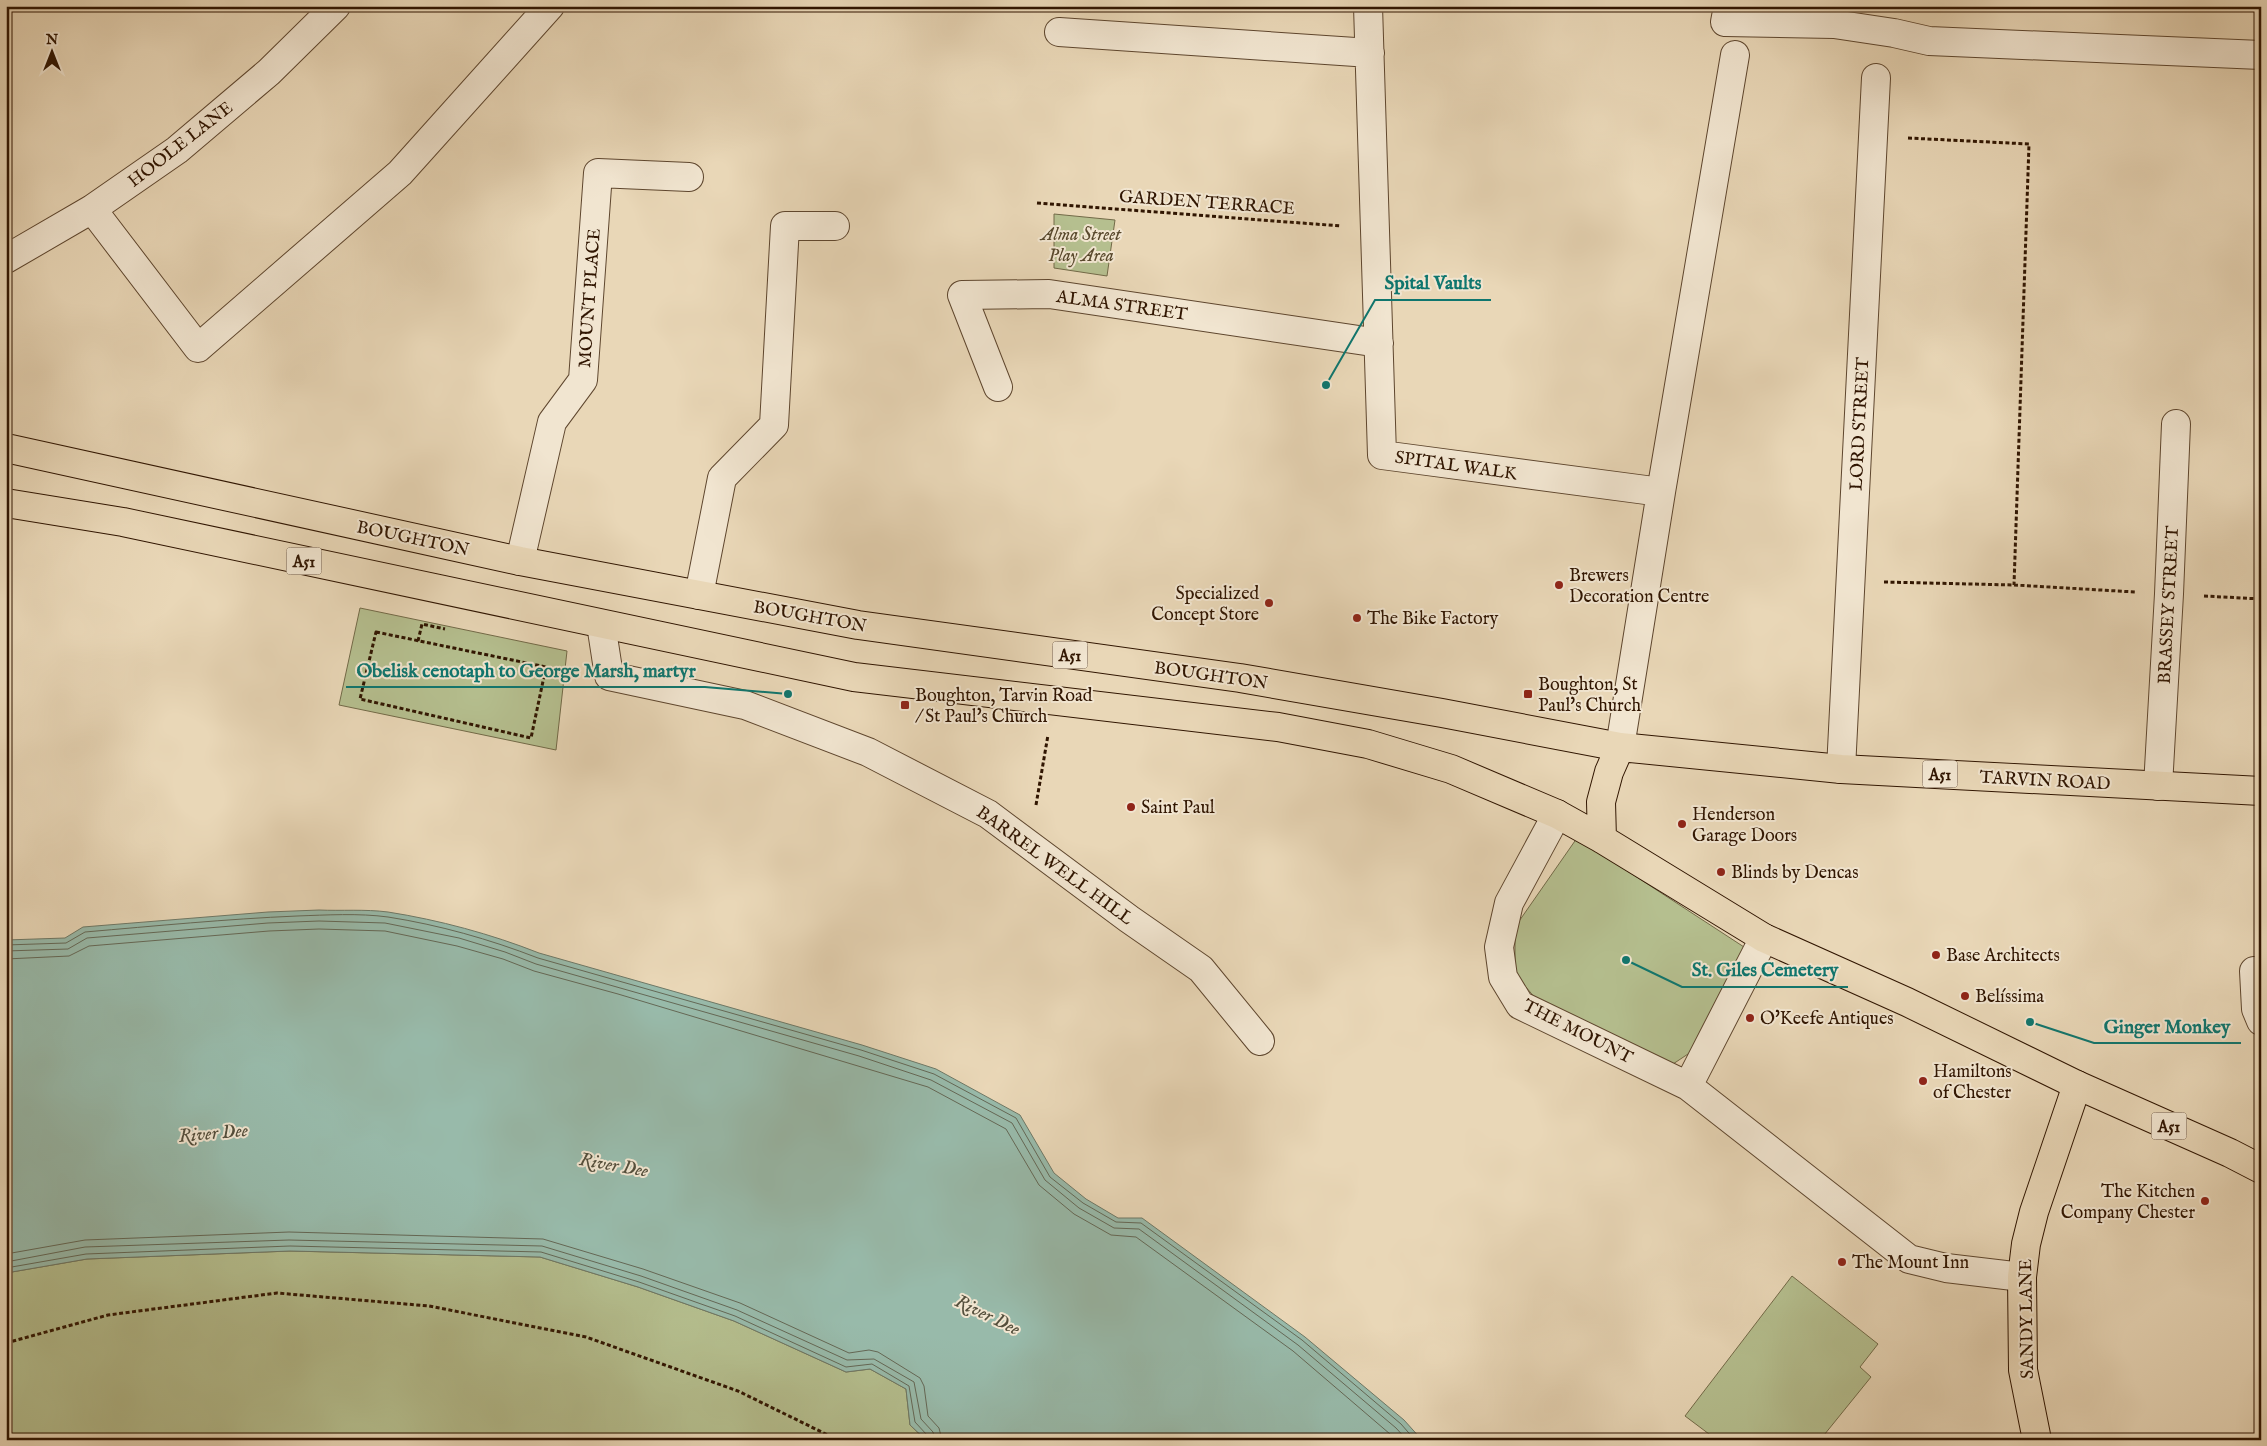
<svg xmlns="http://www.w3.org/2000/svg" width="2267" height="1446" viewBox="0 0 2267 1446" font-family="'IM FELL English',serif">
<style>
.green{fill:#b5bf8f;stroke:#726a48}
.water{fill:#98baaa;stroke:#6e7866}
.lines{fill:none;stroke-linecap:round;stroke-linejoin:round}
.shore{stroke:#646856;stroke-width:1}
.minor-casing{stroke:#5e462e;stroke-width:30}
.major-casing{stroke:#301501;stroke-width:30}
.highway-casing{stroke:#301501;stroke-width:30}
.path{stroke:#301501;stroke-width:3;stroke-dasharray:4 2.5;stroke-linecap:butt}
.minor{stroke:#f1e5d0;stroke-width:28}
.major{stroke:#e9d7b7;stroke-width:28}
.highway{stroke:#e9d7b7;stroke-width:28}
.poi-dot{fill:#8f2418;stroke:#f1e5d0;stroke-width:2}
.labels{text-anchor:middle;stroke-width:4;stroke-linejoin:round;paint-order:stroke}
.shield{fill:#f1e5d0;stroke:#6a533f;stroke-width:1}
.shield-label{font-size:16px;font-weight:bold;fill:#301501}
.street-label{font-size:18px;fill:#301501;stroke:#f1e5d0}
.park-label{font-size:18px;font-style:italic;fill:#58482c;stroke:#f1e5d0}
.poi-label{font-size:18px;fill:#301501;stroke:#f1e5d0;text-anchor:start}
.water-label{font-size:19px;font-style:italic;fill:#544f3c;stroke:#f1e5d0}
.leader{fill:none;stroke:#0f766e;stroke-width:2}
.callout-dot{fill:#0f766e;stroke:#f1e5d0;stroke-width:2}
.callout-label{font-size:19px;text-anchor:middle;font-weight:bold;fill:#0f766e;stroke:#f1e5d0;stroke-width:4;stroke-linejoin:round;paint-order:stroke}
</style>
<rect width="100%" height="100%" fill="#e9d7b7"/>
<filter id="stains"><feTurbulence type="fractalNoise" baseFrequency=".004" numOctaves="4"/><feColorMatrix values="0 0 0 0 .2 0 0 0 0 .09 0 0 0 0 .02 0 0 0 .5 -.17"/></filter>
<radialGradient id="worn" r=".72"><stop offset=".6" stop-color="#630" stop-opacity="0"/><stop offset="1" stop-color="#630" stop-opacity=".3"/></radialGradient>
<path class="green" d="M 1054,214 L 1115,220 L 1107,276 L 1054,268 Z
M 360,608 L 567,651 L 556,750 L 339,705 Z
M 1577,838 L 1744,947 L 1691,1052 L 1670,1066 L 1541,1005 L 1515,974 L 1515,927 Z
M 290,1251 L 540,1257 L 638,1287 L 734,1321 L 846,1372 L 870,1369 L 906,1389 L 910,1425 L 926,1440 L 6,1440 L 6,1273 L 87,1259 Z
M 1792,1276 L 1878,1344 L 1860,1367 L 1871,1377 L 1820,1440 L 1717,1440 L 1685,1416 Z"/>
<path class="water" d="M 319,910 C 341,911 365,909 388,912 C 439,920 491,934 539,953 L 862,1045 L 936,1069 L 1020,1115 L 1054,1173 L 1086,1199 L 1118,1218 L 1142,1218 L 1305,1337 L 1404,1420 L 1422,1440 L 926,1440 L 910,1425 L 906,1389 L 870,1369 L 846,1372 L 734,1321 L 638,1287 L 540,1257 L 290,1251 L 87,1259 L 6,1273 L 6,940 L 65,938 L 83,927 L 268,912 Z"/>
<g class="lines">
<path class="shore" d="M 6,945 L 66,943 L 85,932 C 155,926 226,919 297,916 C 326,915 359,913 388,917 C 439,925 489,939 538,958 L 861,1050 L 934,1074 L 1016,1118 L 1050,1177 L 1083,1203 L 1116,1222 L 1141,1223 L 1302,1340 L 1401,1424 L 1415,1440
M 6,951 L 68,949 L 87,938 L 268,923 L 319,921 L 385,923 L 459,938 L 505,952 L 536,964 L 859,1056 L 931,1080 L 1012,1123 L 1045,1180 L 1079,1208 L 1114,1228 L 1139,1229 L 1298,1345 L 1396,1428 L 1407,1440
M 6,959 L 69,956 L 89,946 L 269,931 L 319,929 L 385,931 L 457,946 L 503,959 L 534,971 L 618,994 L 928,1087 L 1006,1129 L 1039,1185 L 1074,1214 L 1111,1235 L 1136,1237 L 1293,1351 L 1397,1440
M 6,1254 L 85,1240 L 289,1232 L 543,1239 L 643,1269 L 740,1303 L 849,1353 L 869,1350 L 878,1352 L 920,1378 L 924,1386 L 928,1416 L 939,1428 L 942,1440
M 6,1262 L 85,1247 L 289,1240 L 542,1246 L 641,1276 L 737,1310 L 847,1360 L 874,1359 L 914,1382 L 921,1419 L 933,1432 L 935,1440
M 6,1268 L 86,1254 L 290,1246 L 541,1252 L 639,1282 L 735,1316 L 846,1367 L 872,1364 L 909,1386 L 915,1422 L 927,1435 L 929,1440"/>
<defs>
<path id="minor" d="M 1368,6 L 1382,455 L 1661,492 L 1620,747
M 1728,6 L 1725,22 L 1834,24 L 1894,33 L 1929,41 L 2261,55
M 1059,32 L 1370,53
M 92,209 L 198,348 L 400,173 L 550,6
M 6,259 L 92,209 L 177,150 L 269,72 L 336,6
M 998,387 L 962,295 L 1049,294 L 1379,343
M 1661,492 L 1735,55
M 520,561 L 552,422 L 583,380 L 598,173 L 689,177
M 699,595 L 722,478 L 774,425 L 785,226 L 835,226
M 601,624 L 609,676 L 745,705 L 868,752 L 988,814 L 1129,919 L 1201,969 L 1260,1041
M 1841,769 L 1876,78
M 2158,786 L 2169,594 L 2176,424
M 1557,814 L 1509,903 L 1499,947 L 1503,977 L 1520,1005 L 1688,1086 L 1764,938
M 2254,971 L 2256,1009 L 2261,1021
M 1688,1086 L 1909,1259 L 1946,1268 L 2022,1277"/>
<path id="major" d="M 2037,1440 L 2023,1370 L 2022,1277 L 2026,1244 L 2034,1212 L 2077,1085"/>
<path id="highway" d="M 6,448 L 520,561 L 858,625 L 1240,678 L 1442,713 L 1620,747 L 1841,769 L 2261,791
M 6,503 L 123,522 L 854,677 L 1278,727 L 1368,744 L 1451,769 L 1557,814 L 1602,839 L 1764,938 L 1907,1002 L 2077,1085 L 2230,1153 L 2261,1169
M 1602,839 L 1601,802 L 1609,772 L 1620,747"/>
</defs>
<use href="#minor" class="minor-casing"/>
<use href="#major" class="major-casing"/>
<use href="#highway" class="highway-casing"/>
<path class="path" d="M 1908,138 L 2029,144 L 2014,585
M 1037,203 L 1341,226
M 1884,582 L 2014,585 L 2135,592
M 2204,596 L 2261,599
M 376,632 L 546,667 L 531,738 L 360,699 Z
M 418,641 L 422,624 L 445,629
M 1036,805 L 1048,735
M 6,1343 L 108,1315 L 277,1293 L 429,1306 L 586,1337 L 738,1391 L 838,1440"/>
<use href="#minor" class="minor"/>
<use href="#major" class="major"/>
<use href="#highway" class="highway"/>
</g>
<g class="poi-dot">
<circle cx="1559" cy="585" r="5"/>
<circle cx="1269" cy="603" r="5"/>
<circle cx="1357" cy="618" r="5"/>
<rect x="1523" y="689" width="10" height="10" rx="2.5"/>
<rect x="900" y="700" width="10" height="10" rx="2.5"/>
<circle cx="1131" cy="807" r="5"/>
<circle cx="1682" cy="824" r="5"/>
<circle cx="1721" cy="872" r="5"/>
<circle cx="1936" cy="955" r="5"/>
<circle cx="1965" cy="996" r="5"/>
<circle cx="1750" cy="1018" r="5"/>
<circle cx="1923" cy="1081" r="5"/>
<circle cx="2205" cy="1201" r="5"/>
<circle cx="1842" cy="1262" r="5"/>
</g>
<g class="labels">
<g class="shield">
<rect x="286.5" y="547.5" width="35" height="27" rx="4"/>
<rect x="1052.5" y="641.5" width="35" height="27" rx="4"/>
<rect x="1922.5" y="760.5" width="35" height="27" rx="4"/>
<rect x="2151.5" y="1112.5" width="35" height="27" rx="4"/>
</g>
<g class="shield-label">
<text x="304" y="567">A51</text>
<text x="1070" y="661">A51</text>
<text x="1940" y="780">A51</text>
<text x="2169" y="1132">A51</text>
</g>
<g class="street-label">
<text transform="translate(180 144) rotate(-38)" y="6">HOOLE LANE</text>
<text transform="translate(1207 202) rotate(4)" y="6">GARDEN TERRACE</text>
<text transform="translate(589 298) rotate(-86)" y="6">MOUNT PLACE</text>
<text transform="translate(1122 305) rotate(8)" y="6">ALMA STREET</text>
<text transform="translate(1859 424) rotate(-87)" y="6">LORD STREET</text>
<text transform="translate(1456 465) rotate(8)" y="6">SPITAL WALK</text>
<text transform="translate(413 538) rotate(12)" y="6">BOUGHTON</text>
<text transform="translate(2168 605) rotate(-87)" y="6">BRASSEY STREET</text>
<text transform="translate(810 616) rotate(10)" y="6">BOUGHTON</text>
<text transform="translate(1211 675) rotate(8)" y="6">BOUGHTON</text>
<text transform="translate(2045 780) rotate(3)" y="6">TARVIN ROAD</text>
<text transform="translate(1055 865) rotate(36)" y="6">BARREL WELL HILL</text>
<text transform="translate(1578 1031) rotate(27)" y="6">THE MOUNT</text>
<text transform="translate(2026 1319) rotate(-91)" y="6">SANDY LANE</text>
</g>
<g class="park-label">
<text x="1081" y="240">Alma Street<tspan x="1081" dy="21">Play Area</tspan></text>
</g>
<g class="poi-label">
<text x="1569" y="581">Brewers<tspan x="1569" dy="21">Decoration Centre</tspan></text>
<text x="1259" y="599" text-anchor="end">Specialized<tspan x="1259" dy="21">Concept Store</tspan></text>
<text x="1367" y="624">The Bike Factory</text>
<text x="1538" y="690">Boughton, St<tspan x="1538" dy="21">Paul's Church</tspan></text>
<text x="915" y="701">Boughton, Tarvin Road<tspan x="915" dy="21">/ St Paul's Church</tspan></text>
<text x="1141" y="813">Saint Paul</text>
<text x="1692" y="820">Henderson<tspan x="1692" dy="21">Garage Doors</tspan></text>
<text x="1731" y="878">Blinds by Dencas</text>
<text x="1946" y="961">Base Architects</text>
<text x="1975" y="1002">Belíssima</text>
<text x="1760" y="1024">O'Keefe Antiques</text>
<text x="1933" y="1077">Hamiltons<tspan x="1933" dy="21">of Chester</tspan></text>
<text x="2195" y="1197" text-anchor="end">The Kitchen<tspan x="2195" dy="21">Company Chester</tspan></text>
<text x="1852" y="1268">The Mount Inn</text>
</g>
<g class="water-label">
<text transform="translate(213 1132) rotate(-5)" y="7">River Dee</text>
<text transform="translate(614 1164) rotate(10)" y="7">River Dee</text>
<text transform="translate(988 1314) rotate(26)" y="7">River Dee</text>
</g>
</g>
<path class="leader" d="M1326 385L1375 300H1491M788 694L705 687H346M1626 960L1682 987H1848M2030 1022L2094 1043H2241"/>
<g class="callout-dot">
<circle cx="1326" cy="385" r="5"/>
<circle cx="788" cy="694" r="5"/>
<circle cx="1626" cy="960" r="5"/>
<circle cx="2030" cy="1022" r="5"/>
</g>
<g class="callout-label">
<text x="1433" y="289">Spital Vaults</text>
<text x="526" y="677">Obelisk cenotaph to George Marsh, martyr</text>
<text x="1765" y="976">St. Giles Cemetery</text>
<text x="2167" y="1033">Ginger Monkey</text>
</g>
<rect width="2267" height="1446" fill="none" stroke="#e9d7b7" stroke-width="25"/>
<rect x="8" y="8" width="2252" height="1431" fill="none" stroke="#301501" stroke-width="2.5"/>
<rect x="12" y="12" width="2242" height="1421" fill="none" stroke="#301501"/>
<g transform="translate(52 52)" stroke="#f1e5d0" stroke-width="4" paint-order="stroke">
<path d="M0-4L9 19L0 12L-9 19Z" fill="#301501"/>
<text y="-8" font-size="14" font-weight="bold" text-anchor="middle" fill="#301501">N</text>
</g>
<rect width="100%" height="100%" filter="url(#stains)"/>
<rect width="100%" height="100%" fill="url(#worn)"/>
</svg>
